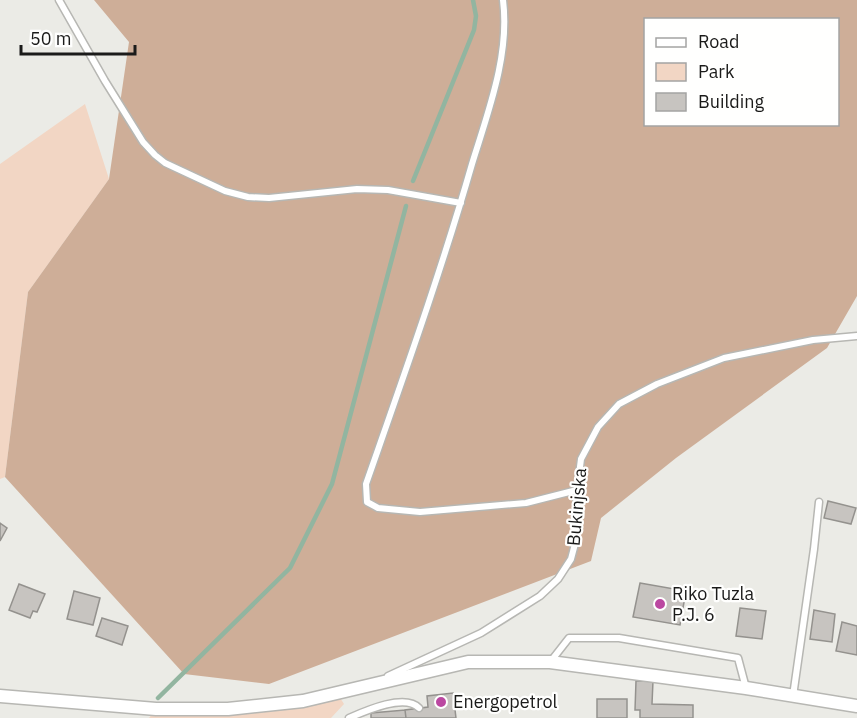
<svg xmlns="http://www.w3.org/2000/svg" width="857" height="718" viewBox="0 0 857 718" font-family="'IBM Plex Sans',sans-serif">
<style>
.green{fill:#f2d6c4}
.forest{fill:#ceae98;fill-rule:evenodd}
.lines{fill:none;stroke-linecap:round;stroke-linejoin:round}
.stream{stroke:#92b5a0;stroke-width:4.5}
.building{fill:#c7c4c0;stroke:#94928e;stroke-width:1.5}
.service-casing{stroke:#b7b7b3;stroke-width:9}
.minor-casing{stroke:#b7b7b3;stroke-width:15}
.service{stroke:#fff;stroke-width:6}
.minor{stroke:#fff;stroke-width:12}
.poi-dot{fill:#bb48a1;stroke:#fffffe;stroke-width:2}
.labels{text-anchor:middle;stroke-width:4.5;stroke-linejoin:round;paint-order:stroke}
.street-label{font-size:18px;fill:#1b1b1a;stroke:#fffffe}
.poi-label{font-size:18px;fill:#1b1b1a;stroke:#fffffe;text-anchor:start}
</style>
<rect width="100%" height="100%" fill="#ebebe6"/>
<path class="green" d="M 85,104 L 109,179 L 28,292 L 5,477 L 0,479 L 0,164 Z
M 337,693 L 344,704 L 331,718 L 149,718 L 156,709 L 228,709 Z"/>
<path class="forest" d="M 94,0 L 857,0 L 857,296 L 827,348 L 676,458 L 601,518 L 591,561 L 269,684 L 184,674 L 5,477 L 28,292 L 109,179 L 129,42 ZM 646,20 L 838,20 L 838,124 L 646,124 Z"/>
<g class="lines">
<path class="stream" d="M 413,181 L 474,30 L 476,16 L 473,0
M 158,698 L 290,568 L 332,484 L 406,206"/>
</g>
<path class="building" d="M 828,501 L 856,508 L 851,524 L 824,518 Z
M 0,523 L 7,528 L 0,541 Z
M 640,583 L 686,591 L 680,625 L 633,617 Z
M 19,584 L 45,594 L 37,612 L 33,611 L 30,618 L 9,610 Z
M 74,591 L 100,598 L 93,625 L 67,619 Z
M 740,608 L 766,611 L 762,639 L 736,636 Z
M 814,610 L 835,614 L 832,642 L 810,639 Z
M 102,618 L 128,626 L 122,645 L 96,636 Z
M 842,622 L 857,626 L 857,655 L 836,651 Z
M 636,681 L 653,681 L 652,704 L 693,705 L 693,718 L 640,718 L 640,710 L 635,710 Z
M 453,693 L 456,718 L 406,718 L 405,710 L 428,707 L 427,696 Z
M 597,699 L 627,699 L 627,718 L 597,718 Z
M 405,710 L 406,718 L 371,718 L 371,713 Z"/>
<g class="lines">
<defs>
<path id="service" d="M 59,0 L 105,81 L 143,142 L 155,155 L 165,163 L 225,191 L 248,197 L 269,198 L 357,189 L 388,190 L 461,203
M 503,0 C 510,55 488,112 472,164 C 441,272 403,378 366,484 L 367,502 L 378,508 L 420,512 L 526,503 L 577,490
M 551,661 L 569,638 L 619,638 L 738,658 L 746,688
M 388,676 L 481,633 L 540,596 L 558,579 L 571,559 L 576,540 L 577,490 L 581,459 L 598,427 L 619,404 L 657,384 L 724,358 L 813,340 L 857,336
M 793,696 L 814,549 L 819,502
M 349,718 C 365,711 405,693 419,708"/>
<path id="minor" d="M 0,696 L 156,709 L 228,709 L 303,701 L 468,662 L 550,662 L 746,688 L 857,706"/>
</defs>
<use href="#service" class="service-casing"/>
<use href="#minor" class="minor-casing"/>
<use href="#service" class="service"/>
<use href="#minor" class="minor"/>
</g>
<g class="poi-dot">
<circle cx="660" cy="604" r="6"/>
<circle cx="441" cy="702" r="6"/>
</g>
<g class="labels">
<g class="street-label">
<text transform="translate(577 507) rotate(-85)" y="6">Bukinjska</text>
</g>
<g class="poi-label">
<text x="672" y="600">Riko Tuzla<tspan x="672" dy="21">P.J. 6</tspan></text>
<text x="453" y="708">Energopetrol</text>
</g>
</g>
<rect x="644" y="18" width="195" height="108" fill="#fffffe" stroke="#a4a4a3" stroke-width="1.5"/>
<rect x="656" y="38" width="30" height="9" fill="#ffffff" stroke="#a4a4a3" stroke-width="1.5"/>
<text x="698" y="48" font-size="18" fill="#1b1b1a">Road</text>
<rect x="656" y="63" width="30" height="18" fill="#f2d6c4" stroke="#a4a4a3" stroke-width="1.5"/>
<text x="698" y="78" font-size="18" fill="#1b1b1a">Park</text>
<rect x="656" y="93" width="30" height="18" fill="#c7c4c0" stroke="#a4a4a3" stroke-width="1.5"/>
<text x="698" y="108" font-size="18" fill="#1b1b1a">Building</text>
<path d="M21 45v9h114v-9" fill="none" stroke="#1b1b1a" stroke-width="3"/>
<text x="30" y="45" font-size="18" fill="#1b1b1a" stroke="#fffffe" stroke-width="4.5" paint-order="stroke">50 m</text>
</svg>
